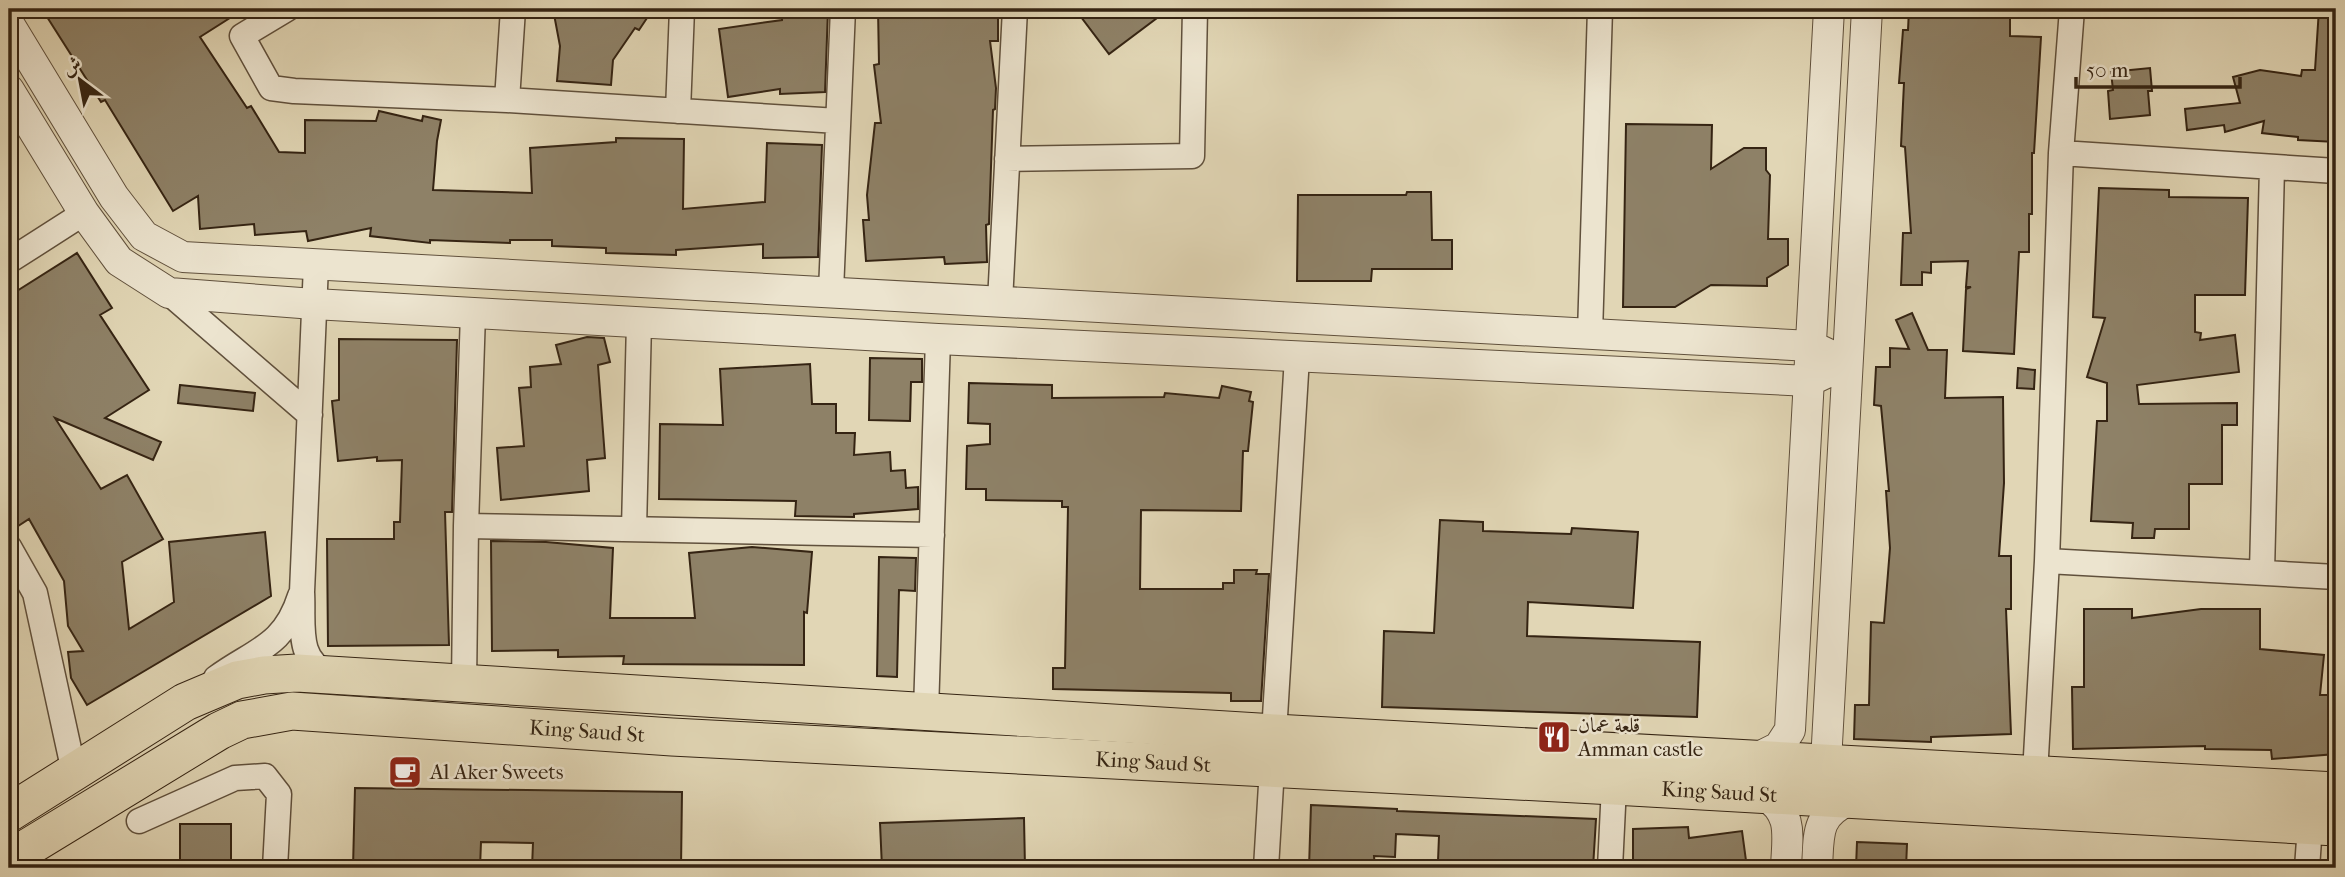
<svg xmlns="http://www.w3.org/2000/svg" width="2345" height="877" viewBox="0 0 2345 877" font-family="'IM FELL French Canon',Amiri,serif">
<style>
.building{fill:#8e8167;stroke:#352413;stroke-width:2}
.lines{fill:none;stroke-linecap:round;stroke-linejoin:round}
.minor-casing{stroke:#60503c;stroke-width:27}
.tertiary-casing{stroke:#60503c;stroke-width:32}
.primary-casing{stroke:#352413;stroke-width:39}
.minor{stroke:#ece4cf;stroke-width:24}
.tertiary{stroke:#ece4cf;stroke-width:30}
.primary{stroke:#e1d6b5;stroke-width:37}
.labels{text-anchor:middle;stroke-width:5;stroke-linejoin:round;paint-order:stroke}
.poi-label{font-size:21px;fill:#352413;stroke:#ece4cf;text-anchor:start}
.street-label{font-size:21px;fill:#352413;stroke:#ece4cf}
</style>
<rect width="100%" height="100%" fill="#e1d6b5"/>
<filter id="stains"><feTurbulence type="fractalNoise" baseFrequency=".00286" numOctaves="4"/><feColorMatrix values="0 0 0 0 .2 0 0 0 0 .09 0 0 0 0 .02 0 0 0 .5 -.17"/></filter>
<radialGradient id="worn" r=".72"><stop offset=".6" stop-color="#630" stop-opacity="0"/><stop offset="1" stop-color="#630" stop-opacity=".3"/></radialGradient>
<path class="building" d="M 42,9 L 244,9 L 200,37 L 247,108 L 251,106 L 279,152 L 305,153 L 305,120 L 376,121 L 379,111 L 422,121 L 423,116 L 441,120 L 437,141 L 433,190 L 532,193 L 530,148 L 616,142 L 616,138 L 684,139 L 683,209 L 765,202 L 767,143 L 822,145 L 818,257 L 763,258 L 763,244 L 676,250 L 676,255 L 606,253 L 606,248 L 552,246 L 552,240 L 510,240 L 510,243 L 430,240 L 430,243 L 370,236 L 371,228 L 308,241 L 306,231 L 255,235 L 254,224 L 200,229 L 198,196 L 173,211 L 105,100 L 101,102 Z
M 553,9 L 653,9 L 639,30 L 635,28 L 613,60 L 611,85 L 557,81 L 560,46 Z
M 783,9 L 828,9 L 825,92 L 780,94 L 780,89 L 728,97 L 719,29 L 782,20 Z
M 878,9 L 998,9 L 998,41 L 990,41 L 996,88 L 995,109 L 993,110 L 989,224 L 986,225 L 987,262 L 945,264 L 944,257 L 866,261 L 863,220 L 869,220 L 867,195 L 875,123 L 881,123 L 874,65 L 879,64 Z
M 1075,9 L 1169,9 L 1109,54 Z
M 1909,9 L 2010,9 L 2010,36 L 2041,37 L 2034,153 L 2032,153 L 2032,214 L 2029,214 L 2029,252 L 2019,252 L 2014,354 L 1963,351 L 1966,289 L 1971,287 L 1966,287 L 1968,261 L 1931,262 L 1931,273 L 1922,272 L 1922,285 L 1901,285 L 1903,233 L 1911,233 L 1905,147 L 1901,146 L 1904,83 L 1899,83 L 1903,30 L 1908,30 Z
M 2319,9 L 2336,9 L 2336,142 L 2298,140 L 2298,137 L 2262,133 L 2264,121 L 2225,132 L 2224,125 L 2187,130 L 2185,109 L 2240,103 L 2233,77 L 2260,70 L 2301,76 L 2302,70 L 2315,70 Z
M 2150,68 L 2152,91 L 2148,91 L 2150,115 L 2110,119 L 2108,91 L 2113,90 L 2111,72 Z
M 1626,124 L 1712,125 L 1711,169 L 1744,148 L 1766,148 L 1766,170 L 1770,175 L 1768,239 L 1788,239 L 1788,265 L 1767,278 L 1767,286 L 1711,285 L 1675,307 L 1623,307 Z
M 2099,188 L 2169,190 L 2169,197 L 2248,198 L 2245,295 L 2195,295 L 2195,332 L 2201,333 L 2200,340 L 2235,335 L 2239,372 L 2137,385 L 2139,404 L 2237,403 L 2237,425 L 2222,425 L 2222,484 L 2189,484 L 2189,529 L 2155,529 L 2154,538 L 2132,538 L 2133,523 L 2091,521 L 2097,421 L 2107,421 L 2107,383 L 2087,377 L 2105,318 L 2093,317 Z
M 1407,192 L 1431,192 L 1432,240 L 1452,240 L 1452,269 L 1372,269 L 1371,281 L 1297,281 L 1298,195 L 1406,195 Z
M 77,253 L 112,308 L 100,315 L 149,390 L 105,418 L 161,442 L 153,460 L 55,418 L 101,489 L 127,475 L 163,539 L 122,562 L 129,629 L 174,602 L 169,542 L 265,532 L 271,596 L 87,705 L 71,678 L 68,652 L 83,651 L 68,626 L 64,581 L 29,519 L 9,532 L 9,296 Z
M 1912,313 L 1928,350 L 1947,350 L 1945,398 L 2003,397 L 2004,483 L 1999,556 L 2011,556 L 2011,609 L 2006,609 L 2011,734 L 1931,737 L 1931,742 L 1854,739 L 1855,705 L 1869,705 L 1871,622 L 1884,623 L 1890,548 L 1886,491 L 1889,491 L 1881,406 L 1874,405 L 1876,367 L 1890,367 L 1890,348 L 1909,349 L 1896,320 Z
M 587,337 L 604,338 L 610,362 L 598,365 L 605,458 L 587,460 L 589,491 L 501,500 L 497,448 L 524,446 L 519,388 L 531,387 L 530,367 L 561,364 L 556,345 Z
M 339,339 L 457,340 L 452,512 L 445,512 L 449,645 L 328,646 L 327,539 L 394,539 L 394,522 L 400,522 L 402,460 L 377,461 L 377,457 L 338,461 L 332,401 L 339,400 Z
M 870,358 L 922,359 L 922,382 L 911,382 L 910,421 L 869,420 Z
M 810,364 L 812,404 L 836,404 L 836,433 L 855,433 L 854,455 L 890,452 L 891,471 L 905,470 L 906,488 L 918,487 L 918,509 L 854,514 L 854,517 L 795,516 L 796,501 L 659,499 L 660,424 L 723,425 L 720,369 Z
M 2018,368 L 2035,370 L 2034,389 L 2017,388 Z
M 969,383 L 1052,385 L 1052,398 L 1164,397 L 1165,393 L 1219,398 L 1222,386 L 1251,392 L 1249,401 L 1253,402 L 1248,451 L 1243,451 L 1241,511 L 1141,510 L 1140,589 L 1223,589 L 1223,583 L 1234,583 L 1234,570 L 1257,570 L 1256,574 L 1269,574 L 1261,701 L 1231,701 L 1231,693 L 1053,689 L 1053,668 L 1065,668 L 1068,507 L 1062,507 L 1062,501 L 986,500 L 986,489 L 966,489 L 967,446 L 990,444 L 990,424 L 968,423 Z
M 180,385 L 255,393 L 253,411 L 178,403 Z
M 1440,520 L 1483,522 L 1483,531 L 1571,534 L 1572,528 L 1638,532 L 1633,608 L 1528,602 L 1527,636 L 1700,642 L 1697,717 L 1382,707 L 1384,631 L 1434,633 Z
M 491,541 L 546,542 L 613,548 L 610,618 L 695,618 L 689,553 L 752,547 L 812,552 L 807,613 L 804,612 L 804,665 L 623,664 L 624,656 L 558,657 L 558,650 L 492,651 Z
M 879,557 L 916,558 L 915,591 L 899,590 L 897,677 L 877,676 Z
M 2084,609 L 2132,609 L 2132,618 L 2201,609 L 2260,609 L 2260,649 L 2324,655 L 2320,695 L 2336,695 L 2336,754 L 2272,759 L 2271,750 L 2205,749 L 2205,746 L 2073,749 L 2072,687 L 2084,687 Z
M 355,788 L 682,792 L 681,868 L 532,868 L 533,843 L 481,842 L 480,868 L 353,868 Z
M 1311,805 L 1397,809 L 1397,811 L 1596,819 L 1593,868 L 1438,861 L 1439,836 L 1396,834 L 1395,857 L 1374,856 L 1375,868 L 1309,868 Z
M 1024,818 L 1025,868 L 882,868 L 880,823 Z
M 180,824 L 231,824 L 231,868 L 180,868 Z
M 1688,827 L 1689,838 L 1742,831 L 1747,868 L 1633,868 L 1633,829 Z
M 1857,842 L 1907,844 L 1906,868 L 1856,868 Z"/>
<g class="lines">
<defs>
<path id="minor" d="M 287,9 L 242,36 L 271,88 L 294,91 L 507,100 L 838,121
M 507,100 L 513,9
M 678,111 L 682,9
M 2061,153 L 2336,171
M 1007,159 L 1192,156 L 1195,9
M 9,261 L 84,213
M 316,265 L 302,592 C 304,624 295,661 330,674
M 831,291 L 843,9
M 169,293 L 310,415
M 1000,302 L 1015,9
M 1590,334 L 1600,9
M 466,526 L 932,535
M 634,529 L 639,322
M 9,547 L 35,593 L 74,772
M 2047,561 L 2336,577
M 2262,572 L 2272,167
M 216,678 C 254,650 284,647 300,596
M 464,684 L 466,526 L 473,313
M 926,711 L 938,339
M 1274,733 L 1297,357
M 2035,774 L 2047,561 L 2061,153 L 2072,9
M 139,821 L 235,778 L 265,776 L 279,794 L 275,868
M 1266,868 L 1272,768
M 1610,868 L 1614,786
M 2307,868 L 2310,826"/>
<path id="tertiary" d="M 9,24 L 114,197 L 144,236 L 183,257 L 1811,346 L 1847,363
M 9,90 L 84,213 L 119,261 L 169,293 L 314,304 L 938,339 L 1809,381 L 1847,363
M 1757,758 L 1779,747 L 1790,730 L 1829,9
M 1815,780 L 1823,774 L 1826,762 L 1867,9
M 1765,795 C 1794,814 1787,837 1786,868
M 1817,868 C 1819,837 1815,815 1848,801"/>
<g id="primary">
<path d="M 9,813 L 185,702 L 237,680 L 264,675 L 297,673 L 1274,733 L 2336,791"/>
<path id="s1" d="M 9,859 L 219,731 L 242,720 L 292,711 L 672,737 L 1614,786 L 2336,827"/>
</g>
</defs>
<use href="#minor" class="minor-casing"/>
<use href="#tertiary" class="tertiary-casing"/>
<use href="#primary" class="primary-casing"/>
<use href="#minor" class="minor"/>
<use href="#tertiary" class="tertiary"/>
<use href="#primary" class="primary"/>
</g>
<defs>
<symbol id="restaurant-square" viewBox="-11 -11 22 22"><rect x="-9" y="-9" width="18" height="18" rx="4" fill="#8f2418" stroke="#ece4cf"/><path d="M-5-6h1v4h1v-4h1v4h1v-4h1v5L-1.5 .5V6h-2V.5L-5-1ZM5-6V6H3V1.5H1.5Q1.5-4 5-6Z" fill="#fff"/></symbol>
<symbol id="cafe-square" viewBox="-11 -11 22 22"><rect x="-9" y="-9" width="18" height="18" rx="4" fill="#8f2418" stroke="#ece4cf"/><path d="M-5.5-4.5H6V0H3Q3 3.5 0 3.5H-2.5Q-5.5 3.5-5.5 0ZM3-3.2v2h1.7v-2ZM-6 4.5H4V6H-6Z" fill="#fff"/></symbol>
</defs>
<g fill-rule="evenodd">
<use href="#restaurant-square" x="1535" y="718" width="38" height="38"/>
<use href="#cafe-square" x="386" y="753" width="38" height="38"/>
</g>
<g class="labels">
<g class="poi-label">
<text x="1578" y="732">قلعة عمان<tspan x="1578" dy="24">Amman castle</tspan></text>
<text x="430" y="779">Al Aker Sweets</text>
</g>
<g class="street-label">
<text dy="7" stroke="none"><textPath href="#s1" startOffset="618">King Saud St</textPath></text>
<text dy="7" stroke="none"><textPath href="#s1" startOffset="1185">King Saud St</textPath></text>
<text dy="7" stroke="none"><textPath href="#s1" startOffset="1752">King Saud St</textPath></text>
</g>
</g>
<rect width="2345" height="877" fill="none" stroke="#e1d6b5" stroke-width="35"/>
<rect x="10" y="10" width="2324" height="856" fill="none" stroke="#352413" stroke-width="3.5"/>
<rect x="18" y="18" width="2310" height="842" fill="none" stroke="#352413" stroke-width="2"/>
<g transform="translate(80 80) rotate(328)" stroke="#ece4cf" stroke-width="5" paint-order="stroke">
<path d="M0-5L12 26L0 18L-12 26Z" fill="#352413"/>
<text y="-10" font-size="19" font-weight="bold" text-anchor="middle" fill="#352413">ش</text>
</g>
<path d="M2076 77v10h164v-10" fill="none" stroke="#352413" stroke-width="3.5"/>
<text x="2086" y="77" font-size="21" fill="#352413" stroke="#ece4cf" stroke-width="5" paint-order="stroke">50 m</text>
<rect width="100%" height="100%" filter="url(#stains)"/>
<rect width="100%" height="100%" fill="url(#worn)"/>
</svg>
